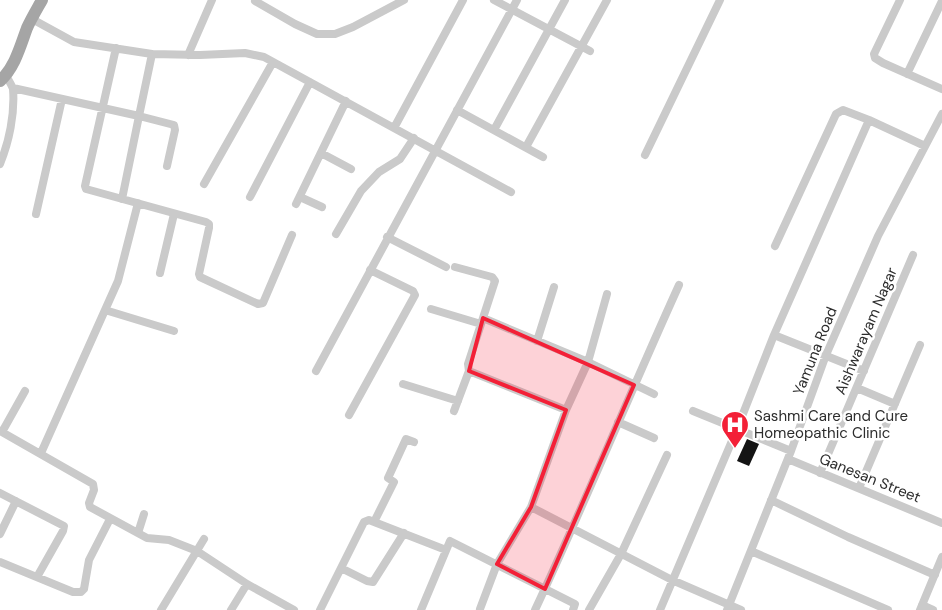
<svg xmlns="http://www.w3.org/2000/svg" width="942" height="610" viewBox="0 0 942 610" font-family="'DM Sans',sans-serif">
<style>
.building{fill:#141414}
.lines{fill:none;stroke-linecap:round;stroke-linejoin:round}
.street{stroke:#cacaca;stroke-width:8}
.primary{stroke:#a5a5a5;stroke-width:12}
.marked{fill:#f32037;fill-opacity:0.2;stroke:#f32037;stroke-width:4;stroke-linejoin:round}
.labels{text-anchor:middle;stroke-width:5;stroke-linejoin:round;paint-order:stroke}
.street-label{font-size:15px;fill:#2d2d2d;stroke:#fff}
.poi-label{font-size:15px;fill:#2d2d2d;stroke:#fff;text-anchor:start}
</style>
<rect width="100%" height="100%" fill="#fff"/>
<path class="building" d="M 747,439 L 759,444 L 749,466 L 737,461 Z"/>
<g class="lines">
<path class="street" d="M 494,0 L 590,51
M 900,0 L 874,54 L 875,58 L 883,63 L 942,89
M 255,1 L 295,24 L 317,34 L 335,34 L 353,27 L 404,0
M 32,19 L 74,42 L 152,54 L 200,55 L 245,53 L 264,57 L 511,192
M 116,48 L 85,186 L 86,189 L 206,222 L 209,224 L 209,228 L 199,274 L 200,277 L 258,304 L 263,303 L 292,235
M 188,55 L 212,0
M 907,74 L 942,1
M 13,88 L 139,116 L 152,54
M 457,110 L 543,157
M 394,128 L 463,0
M 494,130 L 565,0
M 526,147 L 607,0
M 321,153 L 351,169
M 645,155 L 720,0
M 0,164 C 9,142 15,114 13,89 C 12,85 8,80 6,75
M 204,184 L 273,62
M 250,197 L 310,82
M 300,197 L 322,207
M 122,199 L 139,116 L 174,125 L 175,130 L 167,166
M 296,204 L 346,101
M 36,214 L 62,99
M 336,234 L 361,191 L 379,172 L 400,159 L 414,138
M 387,237 L 446,267
M 775,246 L 836,114 L 843,110 L 869,120
M 455,267 L 492,277 L 495,281 L 468,364 L 469,371 L 566,410
M 160,273 L 174,214
M 431,309 L 481,324
M 105,310 L 174,331
M 483,318 L 588,362 L 654,394
M 774,335 L 864,371
M 537,341 L 554,287
M 316,371 L 517,0
M 403,384 L 458,401
M 857,388 L 895,404
M 454,411 L 469,371
M 693,411 L 791,451
M 349,415 L 415,295 L 413,291 L 370,270
M 618,422 L 654,438
M 0,431 L 93,484 L 94,490 L 89,503 L 90,507 L 147,538 L 169,540 L 197,551 L 247,584 L 294,610
M 2,432 L 25,391
M 41,453 L 118,281 L 138,203
M 788,459 L 942,523
M 820,473 L 913,255
M 859,488 L 920,345
M 0,493 L 64,526 L 63,531 L 37,577
M 771,500 L 848,537 L 935,575
M 531,507 L 672,580 L 741,610
M 374,522 L 394,482 L 388,478 L 406,439 L 414,442
M 138,533 L 144,514
M 0,534 L 16,501
M 751,551 L 888,610
M 0,562 L 73,592 L 81,592 L 84,589 L 89,560 L 110,519
M 341,568 L 367,581 L 373,582 L 404,533
M 922,605 L 933,610
M 480,609 L 497,564 L 531,507 L 566,410 L 588,362 L 607,294
M 161,610 L 204,539
M 231,610 L 247,584
M 320,610 L 364,522 L 369,520 L 446,550
M 421,610 L 450,541 L 575,604 L 573,610
M 535,610 C 585,503 630,393 679,285
M 589,610 L 621,554 L 667,455
M 660,610 L 737,429 L 774,335 L 869,120 L 925,146
M 727,610 L 791,451 L 826,355 L 878,236 L 942,114
M 920,610 L 942,557"/>
<path class="primary" d="M 0,81 C 15,67 20,47 27,28 C 31,19 37,9 42,0"/>
</g>
<path class="marked" d="M 483,318 L 634,385 L 545,589 L 497,564 L 531,507 L 566,410 L 469,371 Z"/>
<defs>
<symbol id="hospital-pin" viewBox="-11 -11 22 30"><path d="M0 17L-7.5 6A9.5 9.5 0 1 1 7.5 6Z" fill="#f32037" stroke="#fff"/><path d="M-5-5h3v3.5h4V-5h3V5h-3V1.5h-4V5h-3Z" fill="#fff"/></symbol>
</defs>
<g fill-rule="evenodd">
<use href="#hospital-pin" x="719" y="409" width="32" height="43"/>
</g>
<g class="labels">
<g class="street-label">
<text transform="translate(866 331) rotate(-67)" y="5">Aishwarayam Nagar</text>
<text transform="translate(815 351) rotate(-68)" y="5">Yamuna Road</text>
<text transform="translate(870 478) rotate(22)" y="5">Ganesan Street</text>
</g>
<g class="poi-label">
<text x="754" y="421">Sashmi Care and Cure<tspan x="754" dy="17">Homeopathic Clinic</tspan></text>
</g>
</g>
</svg>
